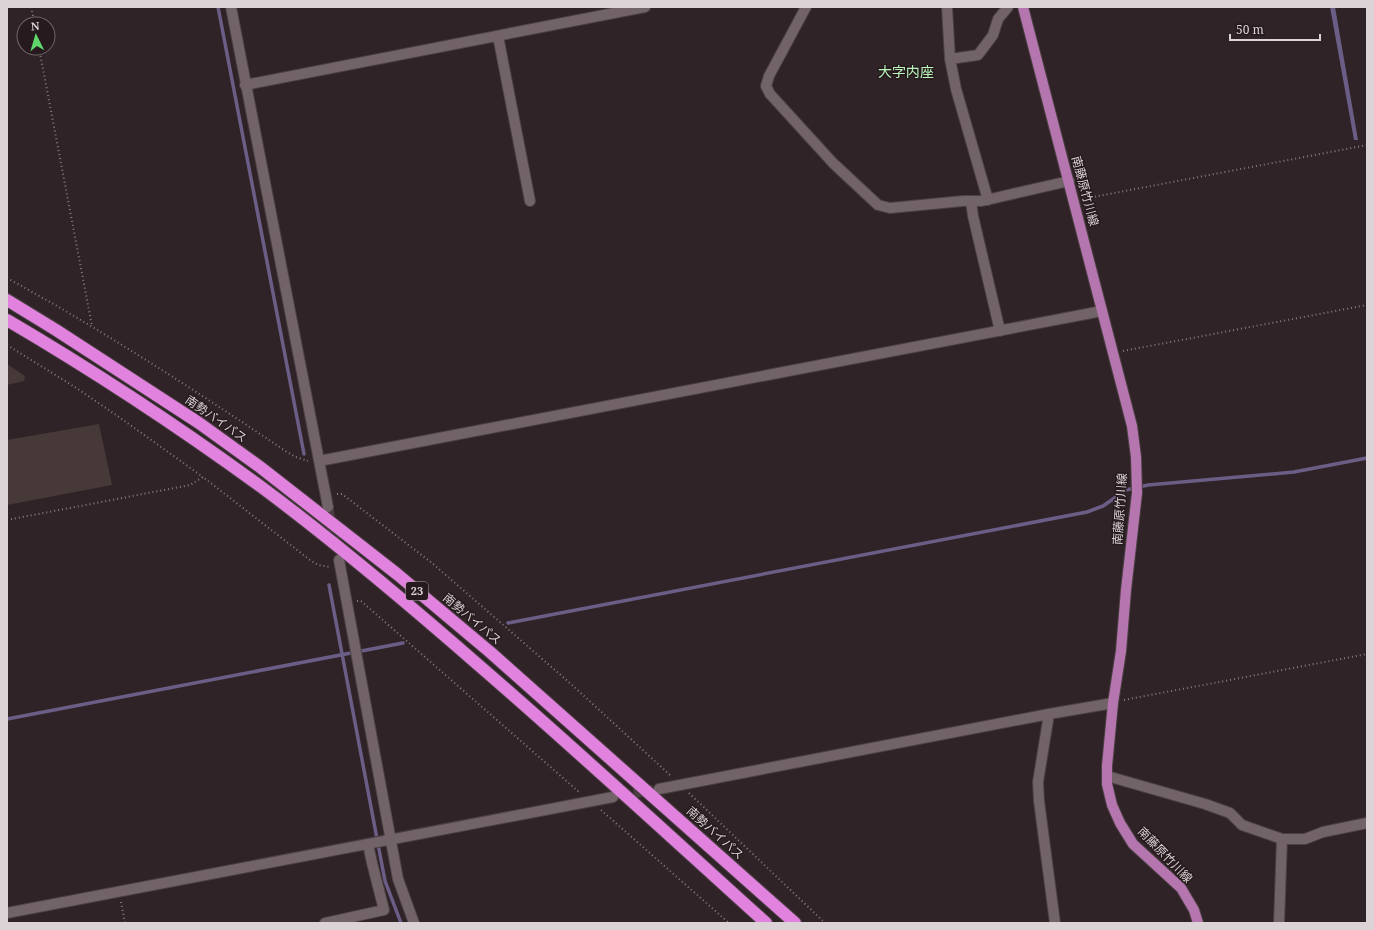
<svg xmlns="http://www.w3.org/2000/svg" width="1374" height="930" viewBox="0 0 1374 930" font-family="'Noto Serif','Noto Sans JP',serif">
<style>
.water{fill:#6a5e86}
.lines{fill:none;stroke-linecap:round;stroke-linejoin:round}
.stream{stroke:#6a5e86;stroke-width:3.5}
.building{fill:#473937}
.minor-tunnel{stroke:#4a3d41;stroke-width:10;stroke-dasharray:10 5;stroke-linecap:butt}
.minor-casing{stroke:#4b4043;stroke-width:12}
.major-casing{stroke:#4b4043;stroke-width:12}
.highway-casing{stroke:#4b4043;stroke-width:14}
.path{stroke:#877c7f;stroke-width:2;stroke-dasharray:1 3;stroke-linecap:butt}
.minor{stroke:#726368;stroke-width:10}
.major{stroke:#b576af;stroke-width:10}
.highway{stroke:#e182df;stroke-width:12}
.labels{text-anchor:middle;stroke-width:3;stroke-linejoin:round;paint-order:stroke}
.shield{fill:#261a1e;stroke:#a59c9f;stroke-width:1}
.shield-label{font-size:11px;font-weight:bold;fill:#dcd3d6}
.street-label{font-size:12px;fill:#dcd3d6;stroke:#261a1e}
.quarter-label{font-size:14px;fill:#baf6bc;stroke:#261a1e}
</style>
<rect width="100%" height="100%" fill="#302327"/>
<path class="water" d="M 1330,7 L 1335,7 L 1358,140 L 1354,140 Z"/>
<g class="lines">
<path class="stream" d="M 218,7 L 304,454
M 329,585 L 385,881 L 401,923
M 508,623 L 1087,512 L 1103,506 L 1126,490 L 1148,485 L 1294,472 L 1367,458
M 7,719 L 403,643"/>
</g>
<path class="building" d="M 7,364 L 25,376 L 24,381 L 7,385 Z
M 99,424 L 112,485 L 7,505 L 7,440 Z"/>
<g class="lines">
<path class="minor-tunnel" d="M 328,507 L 337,548
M 619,796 L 653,790"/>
<defs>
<path id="minor" d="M 231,7 L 328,507
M 806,7 L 769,76 L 766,86 L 770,94 L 833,163 L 878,205 L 890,208 L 963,201 L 982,201 L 1069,181
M 947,7 L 950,59 L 978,55 L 993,35 L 998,19 L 1008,7
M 498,36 L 530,201
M 950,59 L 956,89 L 988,200
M 245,85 L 645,7
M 971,201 L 973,216 L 1000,331
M 319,461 L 1102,311
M 339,560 L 398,879 L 414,923
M 1049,714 L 1038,782 L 1039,801 L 1055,923
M 1107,776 L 1205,804 L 1230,813 L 1242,825 L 1282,839 L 1305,839 L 1323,832 L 1367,823
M 659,789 L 1049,714 L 1113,703
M 7,913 L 613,797
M 325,923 L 384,910 L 372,863 L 368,844
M 1279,923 L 1282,839"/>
<path id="major" d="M 1023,7 L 1132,426 L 1136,457 L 1137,493 L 1126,590 L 1121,651 L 1113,703 L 1107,766 L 1107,784 L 1112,805 L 1120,823 L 1133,844 L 1181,888 L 1194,910 L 1198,923"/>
<path id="highway" d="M 7,300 L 56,330 L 199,423 L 260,467 L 397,574 L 490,652 L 795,923
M 7,320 C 94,371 179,427 260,486 C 337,543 411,606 483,669 C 579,752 672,838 766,923"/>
</defs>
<use href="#minor" class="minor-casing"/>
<use href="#major" class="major-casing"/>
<use href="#highway" class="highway-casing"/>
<path class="path" d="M 31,7 L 35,24
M 39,48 L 92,326
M 1083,199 L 1367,145
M 7,278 C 104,331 196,391 287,452 L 296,457 L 308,461
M 7,345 L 78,389 L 119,417 L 203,477
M 1123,351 L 1367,305
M 337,494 L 342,494 L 432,563 L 571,684 L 670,775
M 7,520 L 190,485 L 203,477 L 310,560 L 318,565 L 330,567
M 357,601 L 361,601 L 579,792
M 1124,700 L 1367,654
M 689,793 L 825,923
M 601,810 L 729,923
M 121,902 L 125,923"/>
<use href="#minor" class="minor"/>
<use href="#major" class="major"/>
<use href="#highway" class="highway"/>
</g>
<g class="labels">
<rect class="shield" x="406" y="582" width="22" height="18" rx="3"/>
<g class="shield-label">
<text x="417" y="595">23</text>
</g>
<g class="street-label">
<text transform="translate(1085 191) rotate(75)" y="4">南藤原竹川線</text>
<text transform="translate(216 419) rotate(35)" y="4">南勢バイパス</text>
<text transform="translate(1120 509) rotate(-86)" y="4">南藤原竹川線</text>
<text transform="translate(472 619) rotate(40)" y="4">南勢バイパス</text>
<text transform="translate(715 833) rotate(42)" y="4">南勢バイパス</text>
<text transform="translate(1165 855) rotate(46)" y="4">南藤原竹川線</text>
</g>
<g class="quarter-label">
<text x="906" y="77">大字内座</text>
</g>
</g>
<rect width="1374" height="930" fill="none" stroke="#dcd3d6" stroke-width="16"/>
<g transform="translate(36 36) rotate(355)"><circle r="19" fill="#261a1e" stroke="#6f6468"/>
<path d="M0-3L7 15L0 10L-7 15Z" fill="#5fd56b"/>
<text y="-6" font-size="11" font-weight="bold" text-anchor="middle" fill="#dcd3d6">N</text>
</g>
<path d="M1230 34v6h90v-6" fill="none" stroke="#dcd3d6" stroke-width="2"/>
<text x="1236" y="34" font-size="12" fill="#dcd3d6" stroke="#261a1e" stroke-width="3" paint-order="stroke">50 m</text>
</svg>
